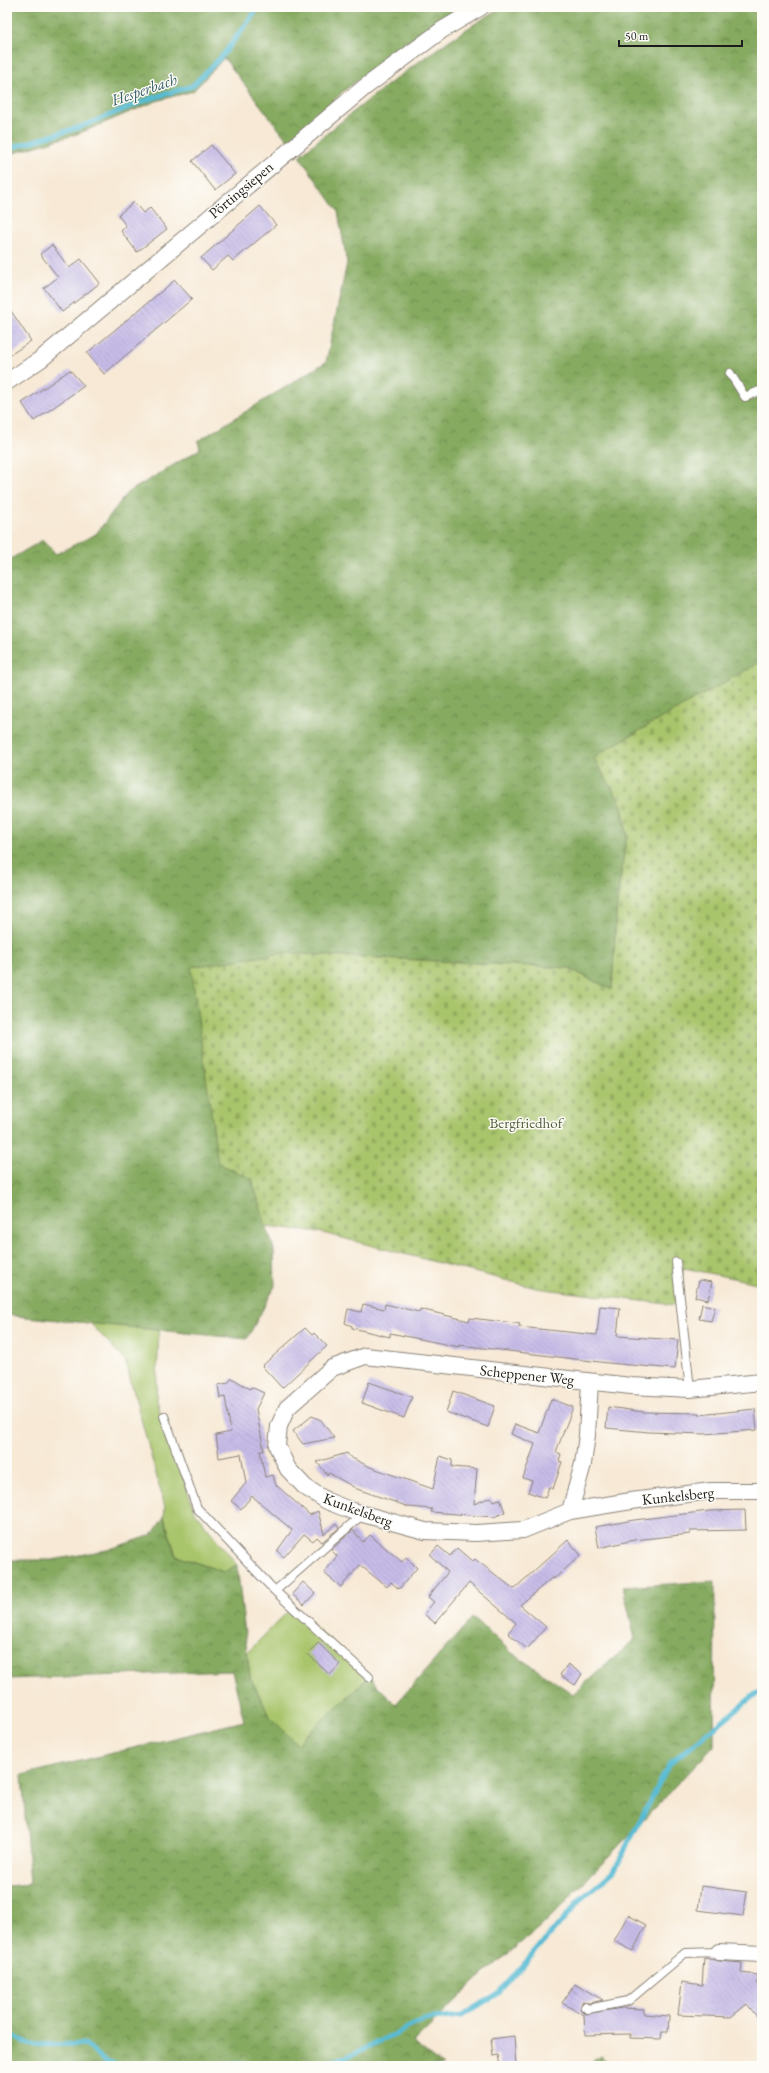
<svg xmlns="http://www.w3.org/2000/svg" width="769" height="2073" viewBox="0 0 769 2073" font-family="'EB Garamond',serif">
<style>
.green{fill:#a9c56c;stroke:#627044}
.forest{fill:url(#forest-crowns);stroke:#51633e}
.cemetery{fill:url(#cemetery-stones);stroke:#627044}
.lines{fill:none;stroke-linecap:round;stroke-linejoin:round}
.stream{stroke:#56bbd4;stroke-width:5}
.building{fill:url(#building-back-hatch)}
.service-casing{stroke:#8a8278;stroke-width:10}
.minor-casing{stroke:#8a8278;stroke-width:18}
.service{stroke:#fff;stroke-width:8}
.minor{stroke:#fff;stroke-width:16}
.labels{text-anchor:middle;stroke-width:3;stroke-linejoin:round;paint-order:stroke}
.street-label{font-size:15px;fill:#1c1c1c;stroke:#fdfcf7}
.park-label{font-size:15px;fill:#54603c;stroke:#fdfcf7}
.water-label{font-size:16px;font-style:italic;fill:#335c66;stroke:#fdfcf7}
</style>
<defs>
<pattern id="forest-crowns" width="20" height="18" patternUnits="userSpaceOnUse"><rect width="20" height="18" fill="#86aa60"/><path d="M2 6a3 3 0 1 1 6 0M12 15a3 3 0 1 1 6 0" fill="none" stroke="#6d8a4e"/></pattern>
<pattern id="cemetery-stones" width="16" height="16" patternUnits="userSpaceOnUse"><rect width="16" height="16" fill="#a9c56c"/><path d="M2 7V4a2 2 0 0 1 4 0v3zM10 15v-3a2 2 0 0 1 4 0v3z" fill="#91a95d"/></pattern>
<pattern id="building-back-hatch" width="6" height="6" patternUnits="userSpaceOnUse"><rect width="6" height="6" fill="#c7bce8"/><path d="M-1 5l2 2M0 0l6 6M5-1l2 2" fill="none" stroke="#aaa1c6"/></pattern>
</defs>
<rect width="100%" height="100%" fill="#fdfcf7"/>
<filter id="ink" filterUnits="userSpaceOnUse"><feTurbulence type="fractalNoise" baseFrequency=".025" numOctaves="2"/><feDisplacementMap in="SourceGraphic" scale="8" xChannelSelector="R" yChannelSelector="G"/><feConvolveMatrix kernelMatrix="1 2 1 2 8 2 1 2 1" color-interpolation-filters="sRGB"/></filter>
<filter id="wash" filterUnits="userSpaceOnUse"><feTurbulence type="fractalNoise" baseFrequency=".012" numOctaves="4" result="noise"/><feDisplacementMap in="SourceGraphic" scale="16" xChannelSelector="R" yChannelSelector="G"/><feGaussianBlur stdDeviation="0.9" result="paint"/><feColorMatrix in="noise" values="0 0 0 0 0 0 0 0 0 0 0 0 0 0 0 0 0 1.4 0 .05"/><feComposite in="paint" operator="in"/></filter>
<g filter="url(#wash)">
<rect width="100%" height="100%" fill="#f7e9d5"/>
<path class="green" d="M 90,1323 L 159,1330 L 156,1401 L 195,1512 L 237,1565 L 224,1572 L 176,1556 L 164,1517 L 165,1507 L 125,1360 Z
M 293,1606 L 369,1677 L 297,1744 L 270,1717 L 250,1677 L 247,1653 Z"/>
<path class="forest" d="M 7,7 L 464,7 L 410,40 L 345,90 L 288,141 L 224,58 L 193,91 L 156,101 L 80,133 L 7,155 Z
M 503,7 L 762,7 L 762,661 L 594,757 L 622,805 L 627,834 L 617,901 L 612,990 L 568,968 L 285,953 L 252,1179 L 274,1250 L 275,1286 L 247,1339 L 7,1315 L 7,561 L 43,540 L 56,554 L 96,534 L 127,493 L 200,449 L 198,441 L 326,362 L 347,263 L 338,211 L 299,156 C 364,103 429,49 503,7 Z
M 164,1517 L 176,1556 L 224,1572 L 237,1565 L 250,1677 L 270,1717 L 297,1744 L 369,1677 L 396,1704 L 473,1617 L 512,1653 L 573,1694 L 635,1639 L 623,1587 L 715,1581 L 714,1746 L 549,1919 L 477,1980 L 413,2043 L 443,2066 L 7,2066 L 7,1886 L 30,1884 L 22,1775 L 244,1721 L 232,1671 L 7,1679 L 7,1560 L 52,1560 L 107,1550 L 152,1535 Z
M 600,2056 L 613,2066 L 586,2066 Z"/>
<path class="cemetery" d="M 762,661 L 762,1284 L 684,1268 L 674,1305 L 536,1288 L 319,1232 L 266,1226 L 252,1179 L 218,1163 L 191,967 L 285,953 L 568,968 L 612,990 L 617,901 L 627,834 L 622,805 L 593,757 Z"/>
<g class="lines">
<path class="stream" d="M 7,149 L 80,127 L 152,98 L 192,86 L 223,55 L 259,7
M 7,2033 L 31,2045 L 84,2044 L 105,2062 L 121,2066
M 160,2066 L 175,2063 L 189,2066
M 221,2066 L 239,2063 L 250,2066
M 313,2066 L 346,2057 L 424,2020 L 461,2016 L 499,1993 L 582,1898 L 614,1871 L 670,1763 L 762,1689"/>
</g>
<g id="blocks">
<path class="building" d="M 211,145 L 235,174 L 215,190 L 192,161 Z
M 134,202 L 143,213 L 150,208 L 167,229 L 137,252 L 121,231 L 126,226 L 118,215 Z
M 260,206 L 276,225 L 233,261 L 228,256 L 212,270 L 201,258 Z
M 52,245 L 69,268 L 81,259 L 100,283 L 62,312 L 44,288 L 58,277 L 40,254 Z
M 175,280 L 192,299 L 104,374 L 87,353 Z
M 7,305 L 31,341 L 7,357 Z
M 70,370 L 84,386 L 34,421 L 22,403 Z
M 699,1280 L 712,1282 L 708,1300 L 695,1297 Z
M 363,1304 L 384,1309 L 385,1304 L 419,1312 L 420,1309 L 469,1321 L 470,1318 L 515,1323 L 520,1324 L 519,1327 L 597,1335 L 600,1306 L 620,1308 L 617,1336 L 678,1340 L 675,1369 L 608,1363 L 459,1345 L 459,1347 L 390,1333 L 390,1337 L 352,1328 L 352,1326 L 345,1323 L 348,1309 L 361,1312 Z
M 702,1304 L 715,1307 L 711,1321 L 699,1319 Z
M 305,1328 L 312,1335 L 314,1333 L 327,1346 L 282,1388 L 262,1366 Z
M 232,1378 L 250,1389 L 251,1387 L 264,1393 L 256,1409 L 264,1451 L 260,1451 L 265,1477 L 273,1475 L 276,1485 L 310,1515 L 318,1511 L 324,1534 L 336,1524 L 339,1528 L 322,1542 L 317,1537 L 313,1541 L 304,1534 L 284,1557 L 277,1551 L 292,1530 L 252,1496 L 241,1509 L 231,1501 L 246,1483 L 241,1454 L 219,1458 L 216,1435 L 231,1432 L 225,1397 L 220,1398 L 218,1385 L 228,1383 Z
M 369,1382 L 412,1397 L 404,1418 L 362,1403 Z
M 453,1391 L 495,1406 L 488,1427 L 446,1412 Z
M 551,1399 L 573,1407 L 556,1452 L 561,1454 L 559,1461 L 562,1462 L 553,1489 L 549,1487 L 545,1498 L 528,1492 L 532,1481 L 523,1478 L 535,1444 L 511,1434 L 515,1424 L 539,1433 Z
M 608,1407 L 644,1412 L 699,1413 L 699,1415 L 755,1409 L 757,1430 L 704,1434 L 649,1432 L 606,1428 Z
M 312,1416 L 321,1420 L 334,1438 L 303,1444 L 293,1431 Z
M 347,1453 L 350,1457 L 370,1467 L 433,1489 L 440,1456 L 452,1460 L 452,1467 L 477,1469 L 474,1504 L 491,1497 L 493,1501 L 500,1499 L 505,1512 L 494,1517 L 431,1512 L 432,1509 L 409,1507 L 357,1489 L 329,1473 L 327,1475 L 317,1462 Z
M 745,1510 L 746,1530 L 690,1531 L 690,1534 L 634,1540 L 599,1548 L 595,1527 L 634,1520 L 709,1511 Z
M 353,1530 L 363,1542 L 370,1535 L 402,1562 L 406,1557 L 417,1568 L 399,1589 L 391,1582 L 387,1587 L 360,1565 L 341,1587 L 324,1573 L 337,1556 L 331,1550 Z
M 568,1540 L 581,1555 L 554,1579 L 553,1577 L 520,1605 L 546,1627 L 527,1649 L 508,1633 L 516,1623 L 469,1583 L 435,1623 L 424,1614 L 434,1602 L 428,1597 L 448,1572 L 430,1555 L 438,1546 L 450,1556 L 457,1548 L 473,1562 L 475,1559 L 514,1589 Z
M 303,1582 L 315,1593 L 304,1605 L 292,1594 Z
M 318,1643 L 340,1664 L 330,1675 L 308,1654 Z
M 568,1664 L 582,1674 L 575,1685 L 560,1675 Z
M 701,1886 L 747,1892 L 743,1916 L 698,1910 Z
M 628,1915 L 646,1925 L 633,1951 L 614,1941 Z
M 704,1958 L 719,1961 L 742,1963 L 741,1973 L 758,1975 L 757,1984 L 762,1984 L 762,2023 L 747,2004 L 731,2017 L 678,2015 L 682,1982 L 702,1985 Z
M 575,1984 L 603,2000 L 589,2003 L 582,2002 L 580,2009 L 585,2014 L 622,2008 L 644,2009 L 644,2014 L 669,2016 L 668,2032 L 662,2032 L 661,2039 L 630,2038 L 630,2034 L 585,2035 L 584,2015 L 562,2003 Z
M 514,2036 L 516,2066 L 500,2066 L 498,2055 L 493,2056 L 491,2039 Z"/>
</g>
</g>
<g filter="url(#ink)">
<use href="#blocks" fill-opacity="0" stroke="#8a8278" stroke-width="1"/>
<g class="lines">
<defs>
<path id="service" d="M 730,373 L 745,397 L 762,390
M 676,1262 L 690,1389
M 164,1416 L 197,1508 L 275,1591 L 363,1514
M 275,1591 L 369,1677
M 585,2007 L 588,2009 L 628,2001 L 685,1953 L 719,1952"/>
<path id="minor" d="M 7,382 L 41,359 L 365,87 L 442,30 L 481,7
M 762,1382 L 690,1389 L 631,1386 L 365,1356 L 332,1368 L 287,1408 L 279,1426 L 277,1446 L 288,1469 L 305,1487 L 327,1501 L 352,1511 L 425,1531 L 476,1533 L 523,1530 L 570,1511 L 631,1501 L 711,1491 L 762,1491
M 570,1511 L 583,1464 L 587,1435 L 590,1382
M 719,1952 L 762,1954"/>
</defs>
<use href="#service" class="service-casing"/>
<use href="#minor" class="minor-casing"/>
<use href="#service" class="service"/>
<use href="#minor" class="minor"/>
</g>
</g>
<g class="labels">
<g class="street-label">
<text transform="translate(241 190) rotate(-40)" y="5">Pörtingsiepen</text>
<text transform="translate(527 1375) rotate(6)" y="5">Scheppener Weg</text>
<text transform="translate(678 1496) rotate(-6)" y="5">Kunkelsberg</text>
<text transform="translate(358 1510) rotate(20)" y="5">Kunkelsberg</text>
</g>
<g class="park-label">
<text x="526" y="1128">Bergfriedhof</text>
</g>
<g class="water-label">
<text transform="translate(144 89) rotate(-19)" y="6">Hesperbach</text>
</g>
</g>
<rect width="769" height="2073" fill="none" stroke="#fdfcf7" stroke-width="24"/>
<path d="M619 40v6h123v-6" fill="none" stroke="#1c1c1c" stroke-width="2"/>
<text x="625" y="40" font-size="12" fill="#1c1c1c" stroke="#fdfcf7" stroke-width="3" paint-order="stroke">50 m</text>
</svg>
